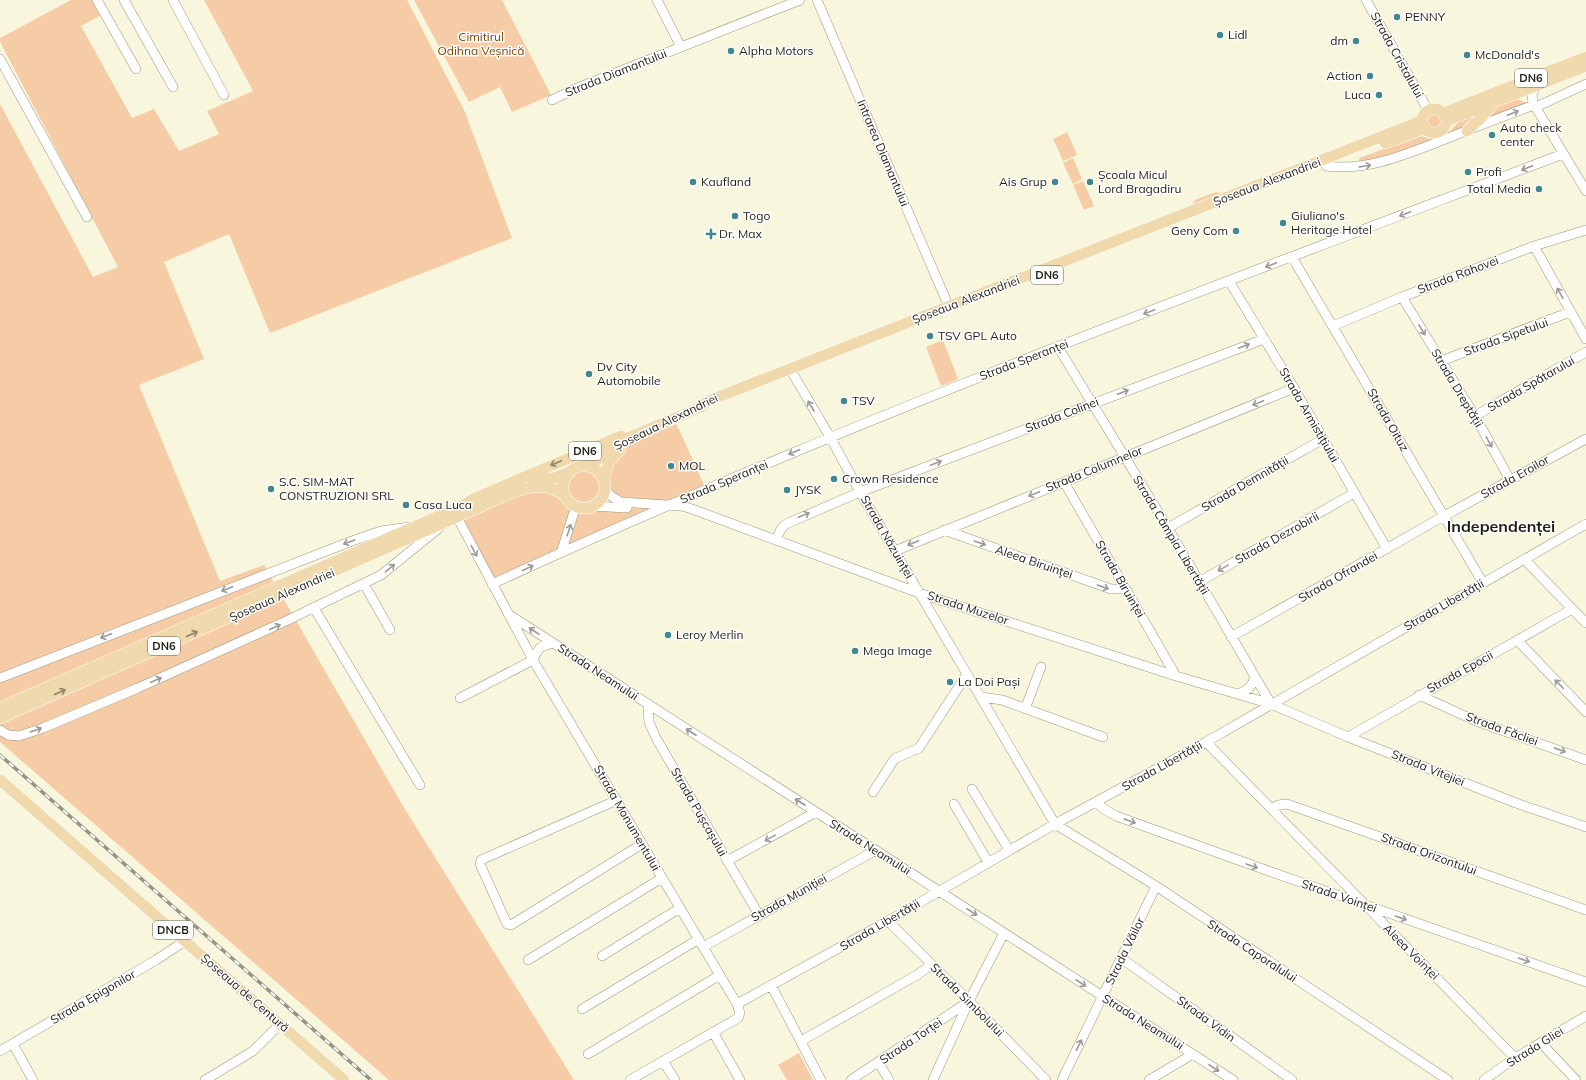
<svg xmlns="http://www.w3.org/2000/svg" width="1586" height="1080" viewBox="0 0 1586 1080" font-family="Mulish,sans-serif">
<style>
.green{fill:#f6cca6;fill-rule:evenodd}
.lines{fill:none;stroke-linecap:round;stroke-linejoin:round}
.minor-casing{stroke:#9a9881;stroke-width:10}
.major-casing{stroke:#fff;stroke-width:12}
.minor{stroke:#fff;stroke-width:9}
.major{stroke:#efd9ad;stroke-width:11}
.rail-casing{stroke:#959482;stroke-width:3.5}
.rail{stroke:#fff;stroke-width:2;stroke-dasharray:6;stroke-linecap:butt}
.oneway{stroke:#9b9a96}
.oneway2{stroke:#928569}
.poi-dot{fill:#40888d;stroke:#fff;stroke-width:1.5}
.labels{text-anchor:middle;stroke-width:3;stroke-linejoin:round;paint-order:stroke}
.shield{fill:#fff;stroke:#63625c;stroke-width:1}
.shield-label{font-size:11px;font-weight:bold;fill:#201f16}
.poi-label{font-size:12px;fill:#201f16;stroke:#fff;text-anchor:start}
.park-label{font-size:12px;fill:#7a4705;stroke:#fff}
.street-label{font-size:12px;fill:#201f16;stroke:#fff}
.district-label{font-size:16px;font-weight:bold;fill:#201f16;stroke:#fff}
</style>
<rect width="100%" height="100%" fill="#f8f6dc"/>
<path class="green" d="M 71,0 L 92,0 L 100,16 L 81,26 L 132,118 L 154,109 L 179,151 L 219,134 L 207,111 L 253,91 L 204,0 L 407,0 L 465,112 L 512,238 L 270,333 L 229,234 L 164,262 L 204,359 L 139,385 L 220,581 L 264,565 L 403,806 L 574,1080 L 389,1080 L 0,742 L 0,104 L 93,277 L 118,267 L 0,42 L 0,38 Z
M 414,0 L 502,0 L 551,95 L 512,112 L 500,87 L 469,102 Z
M 1517,99 L 1527,103 L 1446,136 L 1459,121 Z
M1426 121a8 8 0 1 1 16 0a8 8 0 1 1-16 0Z
M 1067,132 L 1077,155 L 1063,161 L 1053,139 Z
M 1421,136 L 1434,140 L 1389,158 L 1359,161 L 1359,158 L 1417,137 Z
M 1073,158 L 1082,179 L 1073,184 L 1063,163 Z
M 1083,181 L 1094,206 L 1084,210 L 1073,185 Z
M 1216,192 L 1221,193 L 1221,195 L 1194,205 L 1193,204 L 1195,200 Z
M 943,340 L 958,379 L 941,386 L 926,347 Z
M 676,423 L 706,489 L 492,584 L 457,517 L 511,493 L 563,490 C 563,467 584,458 601,474 L 624,448 ZM 605,491 L 627,503 L 665,506 C 643,509 620,510 598,502 Z
M 799,1053 L 813,1080 L 814,1080 L 787,1080 L 778,1065 Z"/>
<g class="lines">
<defs>
<path id="minor" d="M 97,0 L 136,69
M 124,0 L 173,87
M 173,0 L 224,95
M 657,0 L 681,47
M 817,0 L 949,307
M 1366,0 L 1428,110
M 0,59 L 87,217
M 1537,84 L 1532,94 L 1533,103 L 1586,191
M 552,100 L 575,89 L 800,0
M 1536,107 L 1586,84
M 1326,166 C 1368,171 1404,155 1443,140 C 1473,128 1504,116 1534,105
M 1534,246 L 1586,339
M 1292,257 L 1483,583
M 1229,281 L 1294,388 L 1387,549
M 1402,297 L 1475,416 L 1510,480
M 1333,326 L 1402,297 L 1534,246 L 1586,230
M 1058,347 L 1168,528 L 1271,704
M 1441,361 L 1570,312
M 793,374 L 830,437 L 860,492 L 1055,824 L 1156,886 L 1448,1080
M 1475,416 L 1586,352
M 1064,482 L 1176,676
M 605,490 L 611,496 L 621,502 L 682,506 L 692,509 L 919,593 L 1176,676 L 1271,704 L 1348,737 L 1516,803 L 1586,827
M 592,506 L 627,508
M 457,517 L 533,660 L 737,1004 C 739,1009 741,1013 738,1018 L 630,1080
M 1168,528 L 1323,439
M 944,530 L 1111,589 L 1126,589
M 776,540 L 781,529 L 786,524 L 860,492 L 1264,339
M 895,551 L 1294,388
M 561,553 L 576,506
M 1525,560 L 1586,623
M 1199,582 L 1354,493
M 364,584 L 390,630
M 492,584 C 842,423 1204,290 1563,154
M 314,608 L 420,785
M 508,614 L 1233,1080
M 1231,637 L 1444,516 L 1586,439
M 1517,640 L 1586,712
M 0,678 L 352,541 L 381,531 L 410,527
M 1238,694 C 1247,691 1252,687 1255,677
M 1419,695 L 1476,721 L 1586,760
M 981,697 L 1002,700 L 1103,737
M 460,698 L 533,660 C 538,648 540,646 553,643
M 648,705 L 649,722 L 656,738 L 759,915
M 1025,709 L 1041,667
M 0,730 L 8,735 L 19,736 L 43,728 L 138,688 L 286,621 L 381,575 L 439,528
M 1348,737 L 1572,609
M 1206,742 L 1515,1058
M 972,789 L 1009,850
M 873,792 L 893,761 L 896,758 L 919,748 L 967,674
M 617,800 L 481,860 L 480,864 L 507,924 L 511,925 L 642,844
M 1096,802 L 1104,809 L 1116,816 L 1263,869 L 1586,982
M 954,804 L 988,862
M 1272,809 L 1278,805 L 1287,804 L 1586,910
M 727,861 L 816,812
M 888,921 L 969,1001 L 1046,1080
M 703,947 L 876,850
M 602,956 L 680,908
M 1121,958 L 1292,1080
M 528,960 L 662,878
M 771,985 L 821,1080
M 737,1004 L 888,921 L 1055,824 L 1206,742 L 1586,524
M 582,1009 L 699,939
M 713,1032 L 740,1080
M 801,1041 L 917,975 L 931,965
M 1541,1043 L 1576,1080
M 13,1044 L 33,1080
M 0,1051 L 156,960 L 185,941
M 588,1054 L 720,975
M 663,1061 L 675,1080
M 879,1063 L 889,1080
M 205,1080 L 253,1051 L 280,1024
M 851,1080 L 968,1002
M 933,1080 L 969,1001 L 1004,933
M 1062,1080 L 1156,886
M 1149,1080 L 1193,1054
M 1484,1080 L 1515,1058 L 1586,1016"/>
<path id="major" d="M1422 121a12 12 0 1 1 24 0a12 12 0 1 1-24 0Z
M 1443,113 L 1586,57
M 1446,121 L 1586,66
M 1467,131 L 1482,117 L 1494,102
M 1385,143 L 1424,129
M 584,466 L 600,458 L 618,443 L 630,437 L 701,407 L 708,401 L 1421,121
M563 487a21 21 0 1 1 42 0a21 21 0 1 1-42 0Z
M 604,479 L 609,461 L 620,450
M 533,482 L 554,478 L 569,472
M 0,708 L 464,505 L 473,499 L 621,436
M 0,718 L 511,493 C 529,486 549,482 565,496
M 0,780 L 344,1080"/>
</defs>
<use href="#minor" class="minor-casing"/>
<use href="#major" class="major-casing"/>
<use href="#minor" class="minor"/>
<use href="#major" class="major"/>
<defs>
<path id="rail" d="M 0,755 L 371,1080"/>
</defs>
<use href="#rail" class="rail-casing"/>
<use href="#rail" class="rail"/>
</g>
<defs><path id="oneway-shaft" d="M-6 0H5M1.5-3L5.5 0L1.5 3" fill="none" stroke-width="1.6" stroke-linecap="round" stroke-linejoin="round"/></defs>
<g class="oneway">
<use href="#oneway-shaft" transform="translate(1513 113) rotate(-21)"/>
<use href="#oneway-shaft" transform="translate(1365 166) rotate(-9)"/>
<use href="#oneway-shaft" transform="translate(1527 168) rotate(159)"/>
<use href="#oneway-shaft" transform="translate(1405 214) rotate(159)"/>
<use href="#oneway-shaft" transform="translate(1271 265) rotate(159)"/>
<use href="#oneway-shaft" transform="translate(1560 293) rotate(-119)"/>
<use href="#oneway-shaft" transform="translate(1149 312) rotate(159)"/>
<use href="#oneway-shaft" transform="translate(1422 330) rotate(59)"/>
<use href="#oneway-shaft" transform="translate(1244 346) rotate(-21)"/>
<use href="#oneway-shaft" transform="translate(1123 392) rotate(-21)"/>
<use href="#oneway-shaft" transform="translate(1258 403) rotate(158)"/>
<use href="#oneway-shaft" transform="translate(811 406) rotate(-121)"/>
<use href="#oneway-shaft" transform="translate(1489 442) rotate(62)"/>
<use href="#oneway-shaft" transform="translate(794 452) rotate(157)"/>
<use href="#oneway-shaft" transform="translate(936 463) rotate(-21)"/>
<use href="#oneway-shaft" transform="translate(1034 494) rotate(158)"/>
<use href="#oneway-shaft" transform="translate(804 515) rotate(-22)"/>
<use href="#oneway-shaft" transform="translate(569 530) rotate(-72)"/>
<use href="#oneway-shaft" transform="translate(349 542) rotate(160)"/>
<use href="#oneway-shaft" transform="translate(913 543) rotate(157)"/>
<use href="#oneway-shaft" transform="translate(980 543) rotate(19)"/>
<use href="#oneway-shaft" transform="translate(474 551) rotate(62)"/>
<use href="#oneway-shaft" transform="translate(390 568) rotate(-40)"/>
<use href="#oneway-shaft" transform="translate(528 568) rotate(-25)"/>
<use href="#oneway-shaft" transform="translate(1223 568) rotate(151)"/>
<use href="#oneway-shaft" transform="translate(1103 587) rotate(19)"/>
<use href="#oneway-shaft" transform="translate(227 589) rotate(159)"/>
<use href="#oneway-shaft" transform="translate(275 627) rotate(-24)"/>
<use href="#oneway-shaft" transform="translate(534 631) rotate(-147)"/>
<use href="#oneway-shaft" transform="translate(106 636) rotate(159)"/>
<use href="#oneway-shaft" transform="translate(156 680) rotate(-24)"/>
<use href="#oneway-shaft" transform="translate(1559 684) rotate(-134)"/>
<use href="#oneway-shaft" transform="translate(36 730) rotate(-20)"/>
<use href="#oneway-shaft" transform="translate(691 732) rotate(-147)"/>
<use href="#oneway-shaft" transform="translate(1560 750) rotate(19)"/>
<use href="#oneway-shaft" transform="translate(800 802) rotate(-147)"/>
<use href="#oneway-shaft" transform="translate(1130 821) rotate(20)"/>
<use href="#oneway-shaft" transform="translate(770 838) rotate(151)"/>
<use href="#oneway-shaft" transform="translate(1252 866) rotate(20)"/>
<use href="#oneway-shaft" transform="translate(972 912) rotate(33)"/>
<use href="#oneway-shaft" transform="translate(1401 918) rotate(19)"/>
<use href="#oneway-shaft" transform="translate(1524 960) rotate(19)"/>
<use href="#oneway-shaft" transform="translate(1081 983) rotate(33)"/>
<use href="#oneway-shaft" transform="translate(1079 1045) rotate(-64)"/>
<use href="#oneway-shaft" transform="translate(1214 1068) rotate(33)"/>
</g>
<g class="oneway2">
<use href="#oneway-shaft" transform="translate(556 463) rotate(157)"/>
<use href="#oneway-shaft" transform="translate(192 634) rotate(-24)"/>
<use href="#oneway-shaft" transform="translate(60 692) rotate(-24)"/>
</g>
<g class="poi-dot">
<circle cx="1397" cy="17" r="4"/>
<circle cx="1220" cy="35" r="4"/>
<circle cx="1356" cy="41" r="4"/>
<circle cx="731" cy="51" r="4"/>
<circle cx="1467" cy="55" r="4"/>
<circle cx="1370" cy="76" r="4"/>
<circle cx="1379" cy="95" r="4"/>
<circle cx="1492" cy="135" r="4"/>
<circle cx="1468" cy="172" r="4"/>
<circle cx="693" cy="182" r="4"/>
<circle cx="1055" cy="182" r="4"/>
<circle cx="1090" cy="182" r="4"/>
<circle cx="1539" cy="189" r="4"/>
<circle cx="735" cy="216" r="4"/>
<circle cx="1283" cy="223" r="4"/>
<circle cx="1236" cy="231" r="4"/>
<path d="M709 228h4v4h4v4h-4v4h-4v-4h-4v-4h4z"/>
<circle cx="930" cy="336" r="4"/>
<circle cx="589" cy="374" r="4"/>
<circle cx="844" cy="401" r="4"/>
<circle cx="671" cy="466" r="4"/>
<circle cx="834" cy="479" r="4"/>
<circle cx="271" cy="489" r="4"/>
<circle cx="787" cy="490" r="4"/>
<circle cx="406" cy="505" r="4"/>
<circle cx="668" cy="635" r="4"/>
<circle cx="855" cy="651" r="4"/>
<circle cx="950" cy="682" r="4"/>
</g>
<g class="labels">
<g class="shield">
<rect x="1515" y="69" width="32" height="18" rx="3"/>
<rect x="1031" y="266" width="32" height="18" rx="3"/>
<rect x="569" y="442" width="32" height="18" rx="3"/>
<rect x="148" y="637" width="32" height="18" rx="3"/>
<rect x="153" y="921" width="40" height="18" rx="3"/>
</g>
<g class="shield-label">
<text x="1531" y="82">DN6</text>
<text x="1047" y="279">DN6</text>
<text x="585" y="455">DN6</text>
<text x="164" y="650">DN6</text>
<text x="173" y="934">DNCB</text>
</g>
<g class="poi-label">
<text x="1405" y="21">PENNY</text>
<text x="1228" y="39">Lidl</text>
<text x="1348" y="45" text-anchor="end">dm</text>
<text x="739" y="55">Alpha Motors</text>
<text x="1475" y="59">McDonald's</text>
<text x="1362" y="80" text-anchor="end">Action</text>
<text x="1371" y="99" text-anchor="end">Luca</text>
<text x="1500" y="132">Auto check<tspan x="1500" dy="14">center</tspan></text>
<text x="1476" y="176">Profi</text>
<text x="1098" y="179">Școala Micul<tspan x="1098" dy="14">Lord Bragadiru</tspan></text>
<text x="701" y="186">Kaufland</text>
<text x="1047" y="186" text-anchor="end">Ais Grup</text>
<text x="1531" y="193" text-anchor="end">Total Media</text>
<text x="743" y="220">Togo</text>
<text x="1291" y="220">Giuliano's<tspan x="1291" dy="14">Heritage Hotel</tspan></text>
<text x="1228" y="235" text-anchor="end">Geny Com</text>
<text x="719" y="238">Dr. Max</text>
<text x="938" y="340">TSV GPL Auto</text>
<text x="597" y="371">Dv City<tspan x="597" dy="14">Automobile</tspan></text>
<text x="852" y="405">TSV</text>
<text x="679" y="470">MOL</text>
<text x="842" y="483">Crown Residence</text>
<text x="279" y="486">S.C. SIM-MAT<tspan x="279" dy="14">CONSTRUZIONI SRL</tspan></text>
<text x="795" y="494">JYSK</text>
<text x="414" y="509">Casa Luca</text>
<text x="676" y="639">Leroy Merlin</text>
<text x="863" y="655">Mega Image</text>
<text x="958" y="686">La Doi Pași</text>
</g>
<g class="park-label">
<text x="481" y="41">Cimitirul<tspan x="481" dy="14">Odihna Veșnică</tspan></text>
</g>
<g class="street-label">
<text transform="translate(1397 55) rotate(61)" y="4">Strada Cristalului</text>
<text transform="translate(616 73) rotate(-22)" y="4">Strada Diamantului</text>
<text transform="translate(883 153) rotate(67)" y="4">Intrarea Diamantului</text>
<text transform="translate(1267 182) rotate(-21)" y="4">Șoseaua Alexandriei</text>
<text transform="translate(1458 275) rotate(-21)" y="4">Strada Rahovei</text>
<text transform="translate(966 300) rotate(-21)" y="4">Șoseaua Alexandriei</text>
<text transform="translate(1506 337) rotate(-20)" y="4">Strada Sipetului</text>
<text transform="translate(1024 360) rotate(-21)" y="4">Strada Speranței</text>
<text transform="translate(1531 384) rotate(-30)" y="4">Strada Spătarului</text>
<text transform="translate(1457 388) rotate(59)" y="4">Strada Dreptății</text>
<text transform="translate(1062 415) rotate(-21)" y="4">Strada Colinei</text>
<text transform="translate(1309 415) rotate(60)" y="4">Strada Armistițiului</text>
<text transform="translate(1388 420) rotate(60)" y="4">Strada Oituz</text>
<text transform="translate(666 422) rotate(-26)" y="4">Șoseaua Alexandriei</text>
<text transform="translate(1094 469) rotate(-22)" y="4">Strada Columnelor</text>
<text transform="translate(1515 477) rotate(-29)" y="4">Strada Eroilor</text>
<text transform="translate(724 482) rotate(-23)" y="4">Strada Speranței</text>
<text transform="translate(1245 484) rotate(-30)" y="4">Strada Demnității</text>
<text transform="translate(1171 535) rotate(59)" y="4">Strada Câmpia Libertății</text>
<text transform="translate(887 537) rotate(60)" y="4">Strada Năzuinței</text>
<text transform="translate(1277 538) rotate(-29)" y="4">Strada Dezrobirii</text>
<text transform="translate(1034 562) rotate(19)" y="4">Aleea Biruinței</text>
<text transform="translate(1338 577) rotate(-30)" y="4">Strada Ofrandei</text>
<text transform="translate(1120 579) rotate(60)" y="4">Strada Biruinței</text>
<text transform="translate(282 595) rotate(-24)" y="4">Șoseaua Alexandriei</text>
<text transform="translate(1444 605) rotate(-30)" y="4">Strada Libertății</text>
<text transform="translate(968 608) rotate(18)" y="4">Strada Muzelor</text>
<text transform="translate(598 672) rotate(33)" y="4">Strada Neamului</text>
<text transform="translate(1460 672) rotate(-29)" y="4">Strada Epocii</text>
<text transform="translate(1502 729) rotate(20)" y="4">Strada Făcliei</text>
<text transform="translate(1162 766) rotate(-29)" y="4">Strada Libertății</text>
<text transform="translate(1428 768) rotate(22)" y="4">Strada Vitejiei</text>
<text transform="translate(699 812) rotate(60)" y="4">Strada Pușcașului</text>
<text transform="translate(627 818) rotate(60)" y="4">Strada Monumentului</text>
<text transform="translate(870 847) rotate(32)" y="4">Strada Neamului</text>
<text transform="translate(1429 854) rotate(20)" y="4">Strada Orizontului</text>
<text transform="translate(1339 896) rotate(19)" y="4">Strada Voinței</text>
<text transform="translate(789 898) rotate(-29)" y="4">Strada Muniției</text>
<text transform="translate(880 925) rotate(-30)" y="4">Strada Libertății</text>
<text transform="translate(1125 951) rotate(-64)" y="4">Strada Văilor</text>
<text transform="translate(1252 951) rotate(33)" y="4">Strada Caporalului</text>
<text transform="translate(1411 952) rotate(45)" y="4">Aleea Voinței</text>
<text transform="translate(245 993) rotate(41)" y="4">Șoseaua de Centură</text>
<text transform="translate(93 997) rotate(-30)" y="4">Strada Epigonilor</text>
<text transform="translate(967 1000) rotate(45)" y="4">Strada Simbolului</text>
<text transform="translate(1206 1019) rotate(36)" y="4">Strada Vidin</text>
<text transform="translate(1143 1022) rotate(32)" y="4">Strada Neamului</text>
<text transform="translate(911 1041) rotate(-34)" y="4">Strada Torței</text>
<text transform="translate(1535 1047) rotate(-32)" y="4">Strada Gliei</text>
</g>
<g class="district-label">
<text x="1501" y="532">Independenței</text>
</g>
</g>
</svg>
